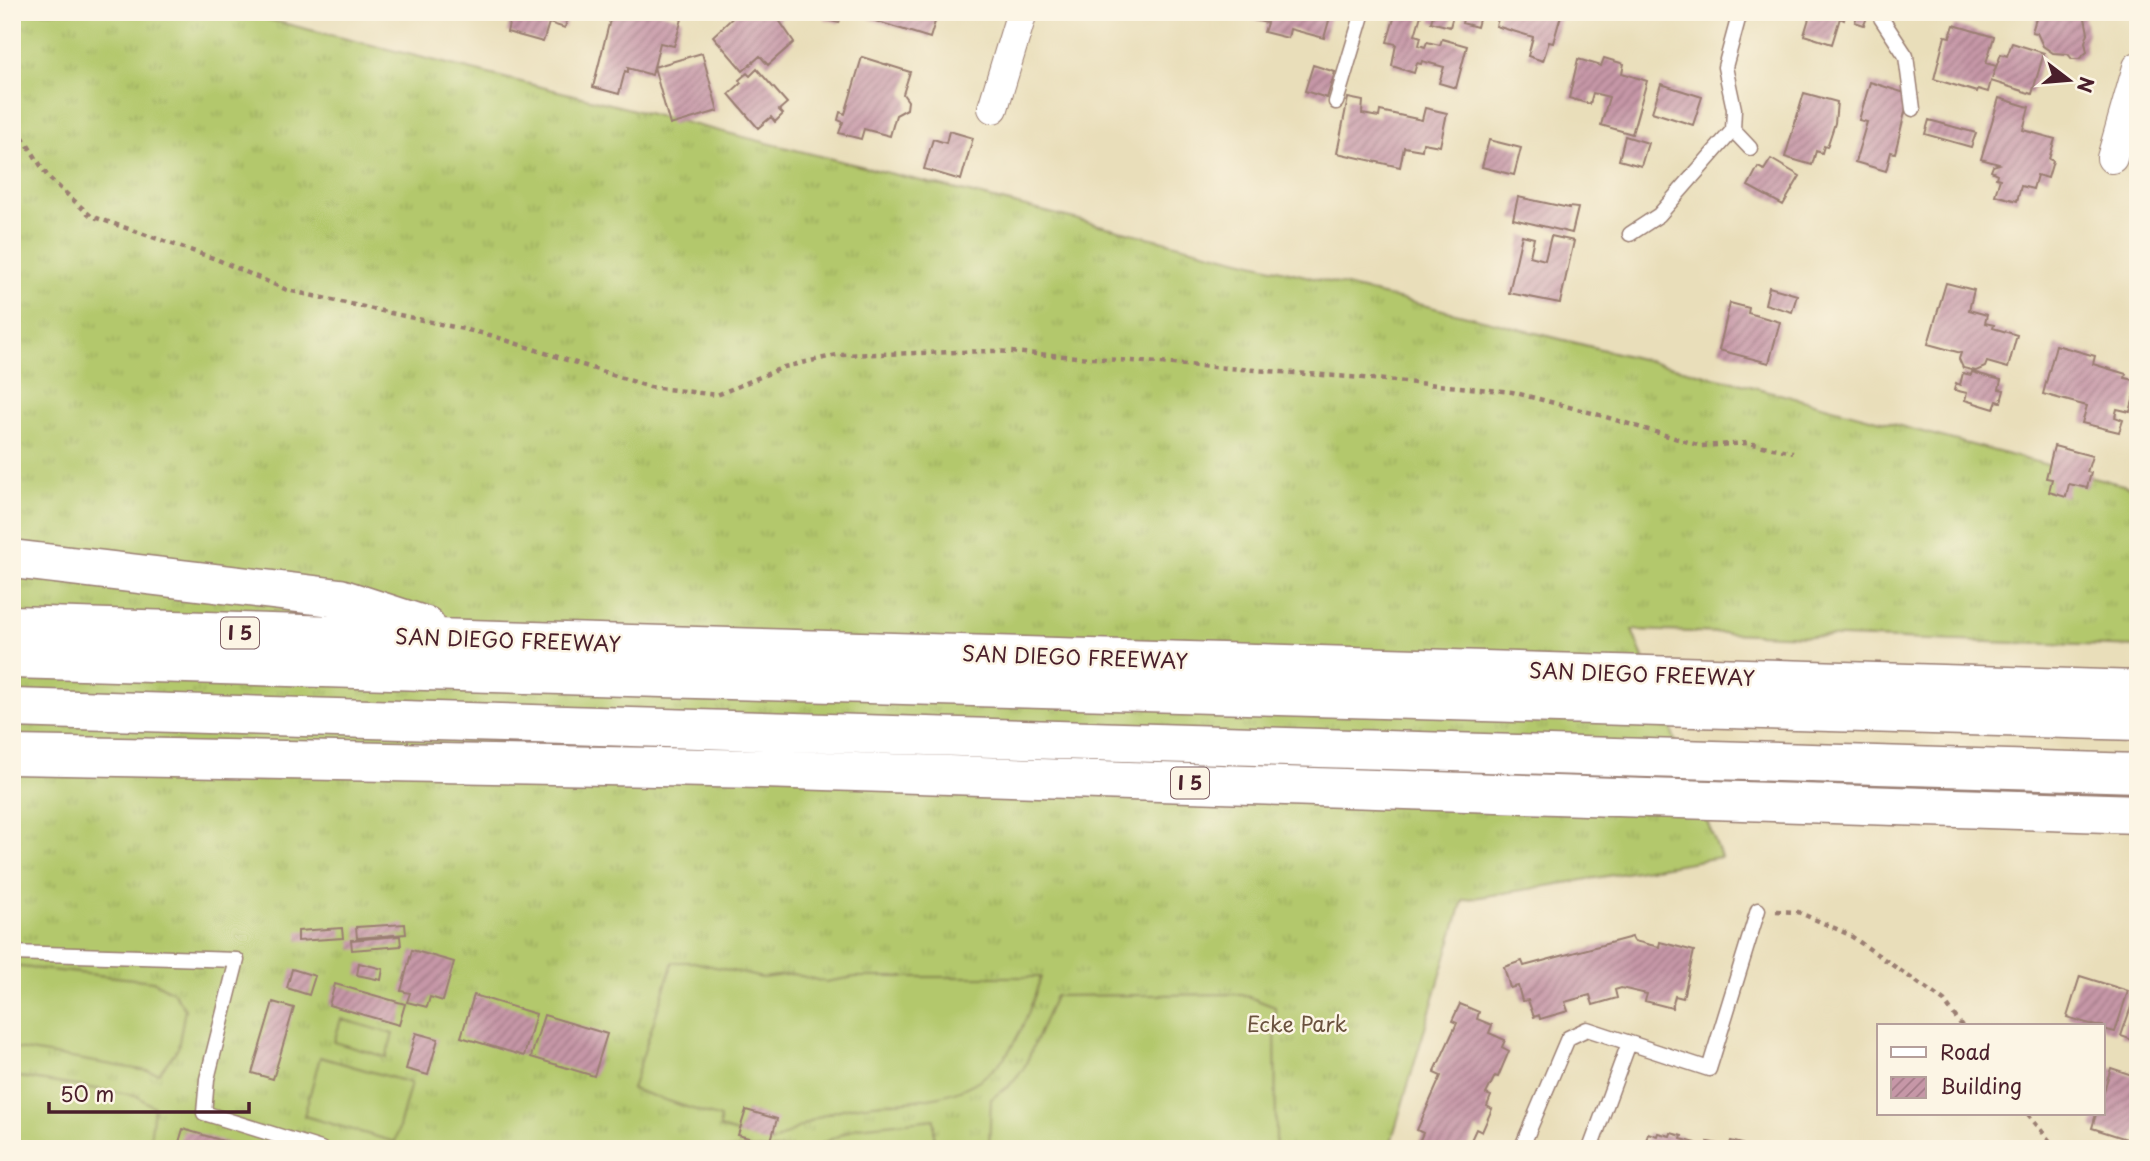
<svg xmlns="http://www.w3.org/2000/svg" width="2150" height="1161" viewBox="0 0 2150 1161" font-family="'Playpen Sans',sans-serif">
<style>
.grass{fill:url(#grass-tufts);stroke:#7e744c;stroke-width:2}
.pitch{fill:#b3c86c;stroke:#7e744c;stroke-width:2}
.building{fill:url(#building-hatch)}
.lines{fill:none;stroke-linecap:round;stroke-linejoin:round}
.lane-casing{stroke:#9a7e72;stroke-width:17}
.street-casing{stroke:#9a7e72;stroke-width:32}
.highway-casing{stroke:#9a7e72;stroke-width:41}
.path{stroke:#9a7e72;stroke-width:4.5;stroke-dasharray:5 5;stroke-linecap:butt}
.lane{stroke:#fff;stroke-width:14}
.street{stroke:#fff;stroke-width:30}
.highway{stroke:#fff;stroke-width:38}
.labels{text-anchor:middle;stroke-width:5;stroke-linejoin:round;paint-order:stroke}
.shield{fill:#fcf5e5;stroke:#7f5f63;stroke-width:2}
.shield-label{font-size:19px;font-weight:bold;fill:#4a1f2b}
.street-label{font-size:21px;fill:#4a1f2b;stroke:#fcf5e5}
.park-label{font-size:21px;fill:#6a523e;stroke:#fcf5e5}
</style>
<defs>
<pattern id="grass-tufts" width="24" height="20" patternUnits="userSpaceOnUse" patternTransform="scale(1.75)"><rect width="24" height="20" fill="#b3c86c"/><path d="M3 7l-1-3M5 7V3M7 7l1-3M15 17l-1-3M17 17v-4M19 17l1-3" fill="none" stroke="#9bab5e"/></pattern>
<pattern id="building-hatch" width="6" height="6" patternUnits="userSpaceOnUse" patternTransform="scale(1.75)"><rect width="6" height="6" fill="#c697a7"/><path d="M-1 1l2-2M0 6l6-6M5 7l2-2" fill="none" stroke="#a37b88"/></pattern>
</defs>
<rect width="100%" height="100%" fill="#fcf5e5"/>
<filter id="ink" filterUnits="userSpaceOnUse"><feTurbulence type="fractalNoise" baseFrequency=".0143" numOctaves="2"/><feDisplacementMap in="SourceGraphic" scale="14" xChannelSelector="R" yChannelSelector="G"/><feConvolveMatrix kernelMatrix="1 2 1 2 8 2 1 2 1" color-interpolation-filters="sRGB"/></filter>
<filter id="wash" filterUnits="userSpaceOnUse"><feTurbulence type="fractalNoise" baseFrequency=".00686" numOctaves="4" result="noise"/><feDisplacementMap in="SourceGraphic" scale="28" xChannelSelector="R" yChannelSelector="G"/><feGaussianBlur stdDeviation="1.57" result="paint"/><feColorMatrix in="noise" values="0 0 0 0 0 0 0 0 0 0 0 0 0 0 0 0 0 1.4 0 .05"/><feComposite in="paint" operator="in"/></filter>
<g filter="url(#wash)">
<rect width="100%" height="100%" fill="#e9deba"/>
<path class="grass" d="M 12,12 L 238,12 L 1746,385 L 2138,489 L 2138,647 L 1632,630 L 1721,857 L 1463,900 L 1389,1149 L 12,1149 Z"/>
<path class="pitch" d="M 673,962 L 694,962 L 762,978 L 793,974 L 825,982 L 855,977 L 1041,977 C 1020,1040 1002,1087 929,1098 C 901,1103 871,1102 843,1109 C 817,1115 794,1130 771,1143 L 720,1128 L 720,1118 L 632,1089 Z
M 12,966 L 153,981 L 173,992 L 185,1009 L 178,1048 L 159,1073 L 12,1048 Z
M 1241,994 L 1275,1007 L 1276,1141 L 1274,1149 L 989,1149 L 991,1099 L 1009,1086 L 1024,1068 L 1055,996 Z
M 341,1019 L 393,1034 L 386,1057 L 334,1042 Z
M 320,1057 L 411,1083 L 395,1142 L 304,1116 Z
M 12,1076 L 135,1095 L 154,1107 L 149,1149 L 12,1149 Z
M 934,1119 L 934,1149 L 811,1149 L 857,1127 Z"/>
<g id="blocks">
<path class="building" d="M 512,12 L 569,12 L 565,28 L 549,23 L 543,42 L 507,32 Z
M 612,12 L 658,12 L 682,19 L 674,46 L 660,43 L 652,75 L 628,68 L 628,72 L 625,71 L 619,94 L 593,87 Z
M 739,12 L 787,12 L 779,20 L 794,42 L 768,65 L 760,56 L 743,71 L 713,36 Z
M 826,12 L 842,12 L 839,23 L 824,19 Z
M 871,12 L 938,12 L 930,38 L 869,19 Z
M 1255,12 L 1328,12 L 1327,17 L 1330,17 L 1324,38 L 1290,29 L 1288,38 L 1264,32 L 1267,23 L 1253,20 Z
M 1396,12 L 1422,12 L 1415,35 L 1421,37 L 1419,45 L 1425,47 L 1427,42 L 1440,45 L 1442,39 L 1467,46 L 1456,88 L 1439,83 L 1444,67 L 1422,61 L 1421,64 L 1417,63 L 1414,73 L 1392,66 L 1396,44 L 1387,42 Z
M 1434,12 L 1454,12 L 1450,27 L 1431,22 Z
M 1465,12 L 1481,12 L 1477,27 L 1462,23 Z
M 1500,12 L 1562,12 L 1553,43 L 1549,42 L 1543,61 L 1528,56 L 1533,37 L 1496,26 Z
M 1811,12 L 1846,12 L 1844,20 L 1840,18 L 1832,44 L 1804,35 Z
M 1858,12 L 1869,12 L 1864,25 L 1855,22 Z
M 2038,12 L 2079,12 L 2085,18 L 2088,33 L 2085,42 L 2087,52 L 2079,59 L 2072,59 L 2068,54 L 2053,53 L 2043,46 L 2037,33 L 2032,32 Z
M 1954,25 L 1994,37 L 1986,63 L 1996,66 L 1992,78 L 2001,54 L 2007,56 L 2012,43 L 2044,53 L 2032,94 L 1991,81 L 1988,92 L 1978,89 L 1977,92 L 1934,79 L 1945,36 L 1950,37 Z
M 702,53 L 718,111 L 670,125 L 654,67 Z
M 862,57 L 910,72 L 903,94 L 908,101 L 907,109 L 896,115 L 890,136 L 864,129 L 861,139 L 839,133 L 843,122 L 838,120 L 840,112 L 845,114 Z
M 1604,58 L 1624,64 L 1622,73 L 1647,81 L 1632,134 L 1601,125 L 1609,97 L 1593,93 L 1590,104 L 1569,98 L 1578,59 L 1601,66 Z
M 1313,65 L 1335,72 L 1327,98 L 1305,91 Z
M 757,69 L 787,103 L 779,110 L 783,114 L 775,122 L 771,117 L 758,128 L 729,94 L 741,83 L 739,80 L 747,73 L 750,76 Z
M 1870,82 L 1905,93 L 1907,104 L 1895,153 L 1891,152 L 1886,171 L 1855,162 L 1867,122 L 1859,120 Z
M 1661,84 L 1702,97 L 1693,125 L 1652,112 Z
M 1804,93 L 1837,102 L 1835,123 L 1827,147 L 1824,146 L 1822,153 L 1816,151 L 1812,165 L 1785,157 Z
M 1348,98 L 1363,101 L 1362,114 L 1379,117 L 1380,111 L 1422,120 L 1425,108 L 1447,113 L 1440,146 L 1423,143 L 1422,150 L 1404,147 L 1400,167 L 1337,153 Z
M 1999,98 L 2029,107 L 2023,130 L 2055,139 L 2049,159 L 2053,161 L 2048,178 L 2037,175 L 2033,189 L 2021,186 L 2017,201 L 1995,195 L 2000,179 L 1996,178 L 1997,174 L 1991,171 L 1993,166 L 1999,164 L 1981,159 Z
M 1929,120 L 1976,133 L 1971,147 L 1925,134 Z
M 949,131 L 973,138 L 961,180 L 924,169 L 933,139 L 946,143 Z
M 1625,136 L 1648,143 L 1641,166 L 1619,160 Z
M 1489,140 L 1521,148 L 1514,175 L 1482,167 Z
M 1771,159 L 1800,176 L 1783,205 L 1748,186 L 1758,167 L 1764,170 Z
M 1518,197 L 1569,208 L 1569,207 L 1578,208 L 1572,233 L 1513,219 Z
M 1522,235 L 1534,238 L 1530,256 L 1545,260 L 1551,236 L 1574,241 L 1560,303 L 1509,293 Z
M 1946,283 L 1974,290 L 1969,310 L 1987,315 L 1985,323 L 1994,325 L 1993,328 L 2017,335 L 2008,368 L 1987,362 L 1985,367 L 1976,371 L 1963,368 L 1959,359 L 1961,353 L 1928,344 Z
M 1769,287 L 1797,295 L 1792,312 L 1765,304 Z
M 1730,303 L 1749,308 L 1748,313 L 1780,322 L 1769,363 L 1719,350 Z
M 2056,345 L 2095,356 L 2093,364 L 2126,374 L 2125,378 L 2138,381 L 2130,412 L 2117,409 L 2115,417 L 2123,420 L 2119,432 L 2082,423 L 2087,406 L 2043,394 Z
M 1972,372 L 2001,380 L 1999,389 L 2004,390 L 2001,402 L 1997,401 L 1994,409 L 1965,400 L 1967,393 L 1954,390 L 1956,383 L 1960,385 L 1963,373 L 1971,375 Z
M 2054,446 L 2092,456 L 2087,472 L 2091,473 L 2087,488 L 2069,484 L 2066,497 L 2049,492 L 2052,479 L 2046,478 Z
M 405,924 L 406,934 L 357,938 L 356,927 Z
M 342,928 L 343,938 L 298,941 L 298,931 Z
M 400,936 L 401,946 L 352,950 L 351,940 Z
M 1632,937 L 1634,941 L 1659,947 L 1660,942 L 1694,951 L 1683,998 L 1675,996 L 1672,1008 L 1645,1001 L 1647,994 L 1621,988 L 1615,990 L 1617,998 L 1593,1005 L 1590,995 L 1565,1002 L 1568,1011 L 1540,1019 L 1539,1015 L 1534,1017 L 1528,1000 L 1522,1001 L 1518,986 L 1510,988 L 1504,967 L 1522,961 L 1524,966 Z
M 412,950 L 454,962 L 443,1001 L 430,997 L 427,1007 L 407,1002 L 410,993 L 401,991 Z
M 359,963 L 383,969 L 381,980 L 357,975 Z
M 292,969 L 315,976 L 309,995 L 287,988 Z
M 2080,976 L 2128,991 L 2115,1032 L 2103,1029 L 2103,1026 L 2096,1026 L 2067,1017 Z
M 335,984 L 405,1004 L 399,1025 L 329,1005 Z
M 2137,989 L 2138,990 L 2138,1042 L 2121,1036 Z
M 474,995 L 536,1014 L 524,1056 L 461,1037 Z
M 273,1002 L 294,1008 L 273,1079 L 252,1073 Z
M 1460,1004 L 1479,1012 L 1477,1019 L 1492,1025 L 1489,1033 L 1505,1040 L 1502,1047 L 1509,1051 L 1498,1077 L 1495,1076 L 1486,1094 L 1491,1096 L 1487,1106 L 1492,1109 L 1482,1132 L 1476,1129 L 1467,1149 L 1416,1149 L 1423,1133 L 1417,1130 L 1441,1076 L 1434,1073 L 1457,1023 L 1452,1021 Z
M 544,1015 L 607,1034 L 594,1076 L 531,1057 Z
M 416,1033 L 438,1039 L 428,1075 L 406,1069 Z
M 2111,1068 L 2138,1077 L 2138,1127 L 2133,1141 L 2092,1128 L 2096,1114 L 2103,1114 L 2103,1094 Z
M 746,1110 L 777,1119 L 770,1144 L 738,1135 Z
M 183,1129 L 247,1148 L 247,1149 L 177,1149 Z
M 1648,1133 L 1657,1136 L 1658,1133 L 1670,1136 L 1671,1133 L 1682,1136 L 1681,1139 L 1696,1143 L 1695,1149 L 1644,1149 Z
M 1731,1141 L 1742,1144 L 1741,1149 L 1707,1149 L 1708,1142 L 1729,1146 Z"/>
</g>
</g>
<g filter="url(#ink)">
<use href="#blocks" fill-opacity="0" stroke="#9a7e72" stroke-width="2"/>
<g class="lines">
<defs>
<path id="lane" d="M 1882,12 L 1881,18 L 1906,56 L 1913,109
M 1336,102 L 1363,12
M 1733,130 L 1750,148
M 1630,234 L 1659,215 L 1733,130 L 1734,109 L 1725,67 L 1740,12
M 12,953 L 237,960 L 207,1079 L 204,1113 L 321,1149
M 1521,1149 L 1568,1038 L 1587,1029 L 1709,1069 L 1758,910
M 1590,1149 L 1629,1043"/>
<path id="street" d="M 993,108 L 1022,12
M 2112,158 L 2138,67"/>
<path id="highway" d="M 12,559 L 340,598 L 426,626
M 12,625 L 2138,690
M 12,659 L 2138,721
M 12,708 L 2138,773
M 12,755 L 763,769 L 2138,814"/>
</defs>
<use href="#lane" class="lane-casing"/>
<use href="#street" class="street-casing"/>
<use href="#highway" class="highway-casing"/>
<path class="path" d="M 12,120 L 48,177 L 91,216 L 216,259 L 287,290 L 490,335 L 650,387 L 717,395 L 784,367 L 837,355 L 996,351 L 1363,378 L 1512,392 L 1596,414 L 1701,446 L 1748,443 L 1793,452
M 1776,911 L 1798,912 L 1848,934 L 1944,1001 L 1962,1026
M 2028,1114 L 2056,1149"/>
<use href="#lane" class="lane"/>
<use href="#street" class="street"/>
<use href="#highway" class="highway"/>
</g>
</g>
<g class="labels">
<g class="shield">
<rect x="221" y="617.5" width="38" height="31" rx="5"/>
<rect x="1171" y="767.5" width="38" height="31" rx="5"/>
</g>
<g class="shield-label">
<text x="240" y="640">I 5</text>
<text x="1190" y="790">I 5</text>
</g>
<g class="street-label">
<text transform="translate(508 641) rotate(2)" y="7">SAN DIEGO FREEWAY</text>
<text transform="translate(1075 658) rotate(2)" y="7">SAN DIEGO FREEWAY</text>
<text transform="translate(1642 675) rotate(2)" y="7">SAN DIEGO FREEWAY</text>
</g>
<g class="park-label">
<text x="1297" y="1032">Ecke Park</text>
</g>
</g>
<rect width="2150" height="1161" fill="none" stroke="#fcf5e5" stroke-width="42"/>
<rect x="1877" y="1024" width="228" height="91" fill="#fcf5e5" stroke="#b59f9b" stroke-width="2"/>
<rect x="1891" y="1047" width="35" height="10" fill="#ffffff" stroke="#b59f9b" stroke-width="2"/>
<text x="1940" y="1060" font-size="21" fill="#4a1f2b">Road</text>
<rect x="1891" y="1077" width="35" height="21" fill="url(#building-hatch)" stroke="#b59f9b" stroke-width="2"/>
<text x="1940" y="1094" font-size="21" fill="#4a1f2b">Building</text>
<g transform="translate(2069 80) rotate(106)" stroke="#fcf5e5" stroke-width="5" paint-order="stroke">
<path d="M0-5L12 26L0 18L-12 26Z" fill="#4a1f2b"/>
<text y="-10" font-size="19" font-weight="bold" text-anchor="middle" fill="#4a1f2b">N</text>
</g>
<path d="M49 1102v10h200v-10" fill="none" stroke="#4a1f2b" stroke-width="3.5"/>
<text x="60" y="1102" font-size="21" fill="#4a1f2b" stroke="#fcf5e5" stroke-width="5" paint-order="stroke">50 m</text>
</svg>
